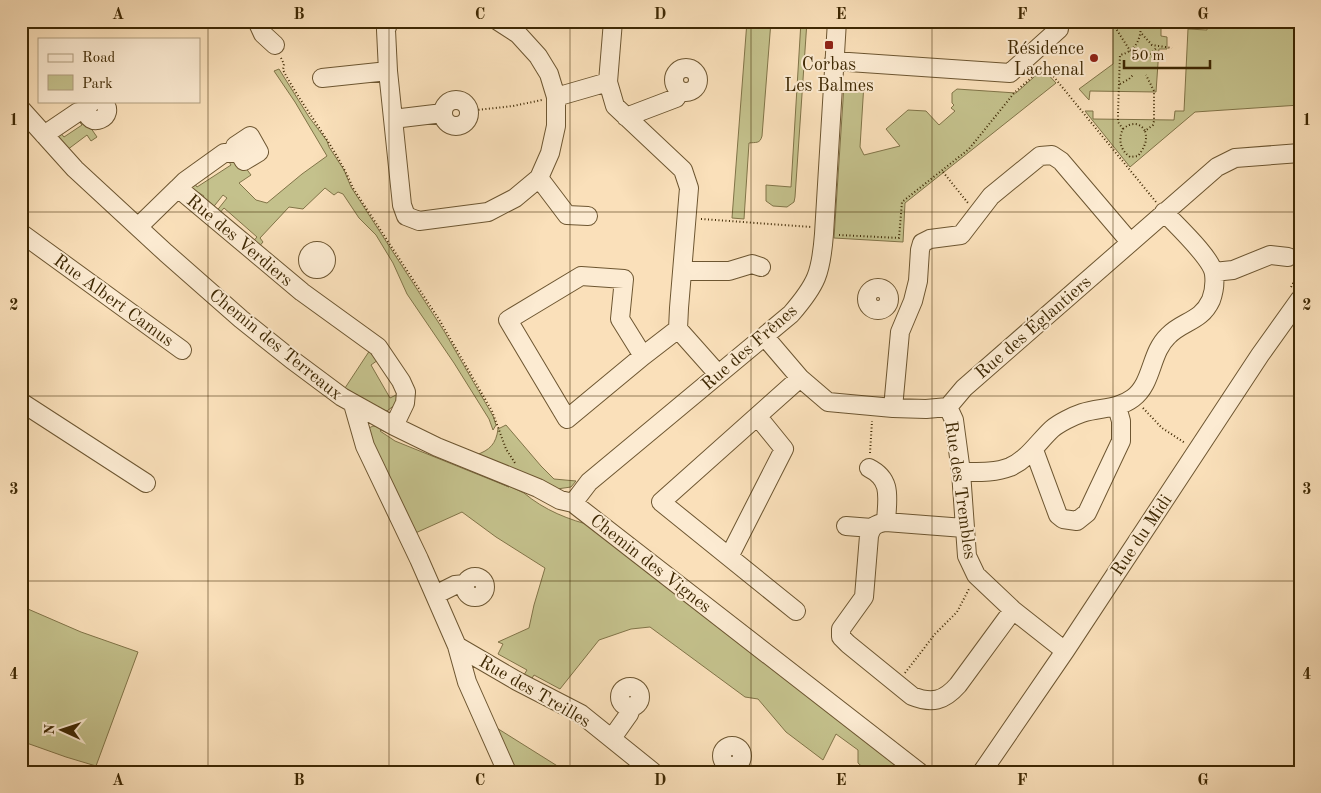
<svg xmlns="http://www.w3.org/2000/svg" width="1321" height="793" viewBox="0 0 1321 793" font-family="'Old Standard TT',serif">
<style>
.green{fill:#c4c18c;stroke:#817448;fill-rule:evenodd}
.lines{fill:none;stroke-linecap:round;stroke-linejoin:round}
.minor-casing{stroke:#6d5631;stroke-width:20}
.path{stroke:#3e2803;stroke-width:2;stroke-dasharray:1 2.5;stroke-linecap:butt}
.minor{stroke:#fcebd2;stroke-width:18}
.grid{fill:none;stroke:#3e2803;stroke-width:1;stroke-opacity:0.55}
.poi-dot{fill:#8f2418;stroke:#fcebd2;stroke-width:2}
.labels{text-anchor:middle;stroke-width:4;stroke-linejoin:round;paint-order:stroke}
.poi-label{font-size:18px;fill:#3e2803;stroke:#fcebd2;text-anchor:end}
.street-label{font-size:18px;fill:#3e2803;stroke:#fcebd2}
.neatline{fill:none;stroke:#3e2803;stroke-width:2}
.grid-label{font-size:16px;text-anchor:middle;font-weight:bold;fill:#3e2803}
</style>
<rect width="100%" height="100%" fill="#fae0ba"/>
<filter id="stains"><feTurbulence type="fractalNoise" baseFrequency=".004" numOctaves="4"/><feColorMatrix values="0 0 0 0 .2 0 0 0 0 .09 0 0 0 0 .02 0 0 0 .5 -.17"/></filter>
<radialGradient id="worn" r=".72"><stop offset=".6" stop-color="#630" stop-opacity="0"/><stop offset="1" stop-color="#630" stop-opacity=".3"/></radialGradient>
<path class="green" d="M 747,21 L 771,21 L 762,136 C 760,144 756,142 749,143 L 744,219 L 732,218 Z
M 801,21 L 807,21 L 795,197 L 794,202 L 787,207 L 773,206 L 766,201 L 766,185 L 791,187 Z
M 1207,21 L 1300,21 L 1300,105 L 1195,112 L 1130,167 L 1085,111 L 1093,111 L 1093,119 L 1174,120 L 1175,111 L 1184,111 L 1188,29 L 1207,30 Z
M 1113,24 L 1161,24 L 1161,36 L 1167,37 L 1167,49 L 1159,49 L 1156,92 L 1090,91 L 1089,100 L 1079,89 L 1113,64 Z
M 279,69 L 309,117 L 327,141 L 329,147 L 344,170 L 351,187 L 444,331 L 493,416 L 496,425 L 493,430 L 489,419 L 454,363 L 407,294 L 393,263 L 376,235 L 359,218 L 343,194 L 338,192 L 334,195 L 325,188 L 303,209 L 289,207 L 260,238 L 263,242 L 257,249 L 251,244 L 257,237 L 224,208 L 218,215 L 215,213 L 227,198 L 223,195 L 211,210 L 201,201 L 204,196 L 193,189 L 190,192 L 192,180 L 197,187 L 231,165 L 226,157 L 245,167 L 251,175 L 239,183 L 256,200 L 267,203 L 302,174 L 327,156 L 295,102 L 274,71 Z
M 1043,69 L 1056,83 L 905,203 L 903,242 L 834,238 L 844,85 L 846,82 L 864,83 L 860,147 L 864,155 L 900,146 L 886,129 L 908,110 L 926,111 L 939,125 L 955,111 L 951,108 L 954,105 L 952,103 L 952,93 L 957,89 L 1016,93 Z
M 77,119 L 86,121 L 97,137 L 91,141 L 87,135 L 67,150 L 56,136 L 59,131 L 64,137 L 82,125 Z
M 370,350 L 373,352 L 371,354 L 378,360 L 371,365 L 390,398 L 398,394 L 396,404 L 387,411 L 381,409 L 345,388 Z
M 506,425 L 541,466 L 554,479 L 576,481 L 571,487 L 557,489 L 476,455 C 490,450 496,444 498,429 Z
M 373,426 L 379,427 L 524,493 C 544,510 569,520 594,526 L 905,772 L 868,772 L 858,763 L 858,750 L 836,734 L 823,760 L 786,732 L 758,699 L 745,697 L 650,627 L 631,629 L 599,640 L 560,689 L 534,675 L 529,683 L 522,678 L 527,670 L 498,654 L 503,644 L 498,642 L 529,628 L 534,605 L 545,568 L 496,537 L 462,512 L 411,535 L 367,429 ZM 380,431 L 381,430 L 509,487 L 395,441 Z
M 21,606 L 81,632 L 138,652 L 96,766 L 66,757 L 21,741 Z
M 492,725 L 567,772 L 510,772 Z"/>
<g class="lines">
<defs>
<path id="minor" d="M 257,21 L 263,34 L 275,45
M 389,21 L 386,30 L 388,71 L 402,205 L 406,216 L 419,221 L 488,212 L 515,198 L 539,178 L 550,153 L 556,126 L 556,97 L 549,74 L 538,56 L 518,34 L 498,21
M 613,21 L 608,82 L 615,106 L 683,170 L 689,188 L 679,308 L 678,329 L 718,374
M 834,61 L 1010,73 L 1059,29 L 1059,21
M674 80a12 12 0 1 1 24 0a12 12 0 1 1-24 0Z
M 322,78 L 388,71
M 556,97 L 608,82
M443 113a13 13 0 1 1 26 0a13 13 0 1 1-26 0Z
M 92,101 L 87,108 C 85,131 120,117 102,101
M 21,109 L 75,169 L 166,253 L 241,319 L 291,359 L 342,397 L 394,426 L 437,447 L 538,488 L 560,500 L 573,503 L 919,772
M 626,117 L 676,98 L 680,91
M 393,119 L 443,113
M 44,135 L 78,112 L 87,112
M 250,136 L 259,152 L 244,161 L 235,146 Z
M 539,178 L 567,215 L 588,216
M 178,188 L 185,181 L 224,153 L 239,153
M 138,227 L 178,188 L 302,292 L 378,347 L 401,381 L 406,392 L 405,403 L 394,426
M 21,233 L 182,350
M308 260a9 9 0 1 1 18 0a9 9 0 1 1-18 0Z
M 682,271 L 729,271 L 752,264 L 761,267
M 1214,272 L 1233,270 L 1270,255 L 1288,257
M867 299a11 11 0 1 1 22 0a11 11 0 1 1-22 0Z
M 765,337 L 800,378 L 828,402 L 893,408 L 926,409 L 948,407 L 964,388 L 1217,167 L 1235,158 L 1300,153
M 643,356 L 620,319 L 624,279 L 581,276 L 508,320 L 567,419 L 643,356 L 678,329
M 21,402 L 146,483
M 353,404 L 365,446 L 419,559 L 457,646 L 467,682 L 507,772
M 948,407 L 954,420 L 961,472 L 967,556 L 976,575 L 1013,610 L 1065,651
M 893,408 L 900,332 L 913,301 L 918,281 L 920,250 L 922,243 L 930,239 L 961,235 L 991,196 L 1040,156 L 1052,155 L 1061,161 L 1130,242
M 1034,450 L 1058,515 L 1063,519 L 1077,521 L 1087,513 L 1121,441 L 1121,421 L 1117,407
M 869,468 C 893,480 887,499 886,522
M 961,472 C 977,472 995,473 1010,467 C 1028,459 1038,442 1052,429 C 1059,423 1073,416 1082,413 C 1099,407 1117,410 1133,398 C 1153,383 1150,353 1168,336 C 1182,321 1201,322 1211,300 C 1214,292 1215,282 1214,274 C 1212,258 1176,225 1164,212
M 573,503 L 589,482 L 791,314 C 817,284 821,273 824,234 L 837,21
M 846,526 L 872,528
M 964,528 L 886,522 C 875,524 872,526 869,536 L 864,597 L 841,629 L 841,637 L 848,644 L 912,696 C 932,704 944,701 958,685 L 1013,610
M 729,557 L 784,449 L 758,417
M465 587a10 10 0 1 1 20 0a10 10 0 1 1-20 0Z
M 435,595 L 455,585 L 465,584
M 796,611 L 661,502 L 800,378
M 457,646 L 517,681 L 581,714 L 653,772
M620 697a10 10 0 1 1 20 0a10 10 0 1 1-20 0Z
M 612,738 L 629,714 L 632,706
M722 756a10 10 0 1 1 20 0a10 10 0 1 1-20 0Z
M 982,772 L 1065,651 L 1260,355 L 1300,299"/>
</defs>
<use href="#minor" class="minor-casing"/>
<path class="path" d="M 1113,24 L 1136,60
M 1141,24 C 1141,39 1136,51 1120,55 L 1118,113 L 1118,122 L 1123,129 C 1118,139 1120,150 1130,157 L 1138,156 C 1144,148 1148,141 1145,131 L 1153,125 L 1154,121 L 1154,91 L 1146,75
M 1142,34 L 1152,45 L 1172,48
M 281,58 L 284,64 L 283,70 C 304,110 335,145 353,188 L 440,321 L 492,411 L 506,449 L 515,463
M 1146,60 L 1157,47
M 1120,84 L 1129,79 L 1134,74
M 468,111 L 513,106 L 542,100
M 1123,129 C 1131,122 1140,122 1145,131
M 943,172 L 968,203
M 701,219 L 811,227
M 839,235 L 899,238 L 902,202 L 969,149 L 1015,92 L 1045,66 L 1156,202
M 1291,287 L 1300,271
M 1143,408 L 1162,428 L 1185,443
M 870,453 L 872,421
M 905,673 L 935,634 L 957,612 L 970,587"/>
<use href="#minor" class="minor"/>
</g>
<path class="grid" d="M 208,21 L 208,772M 389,21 L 389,772M 570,21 L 570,772M 751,21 L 751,772M 932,21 L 932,772M 1113,21 L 1113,772M 21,212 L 1300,212M 21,396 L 1300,396M 21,581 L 1300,581"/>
<g class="poi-dot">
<rect x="824" y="40" width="10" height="10" rx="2.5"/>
<circle cx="1094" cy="58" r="5"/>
</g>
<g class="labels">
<g class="poi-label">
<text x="1084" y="54">Résidence<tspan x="1084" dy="21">Lachenal</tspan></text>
<text x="829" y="70" text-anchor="middle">Corbas<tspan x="829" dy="21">Les Balmes</tspan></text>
</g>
<g class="street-label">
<text transform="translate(240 240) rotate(40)" y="6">Rue des Verdiers</text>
<text transform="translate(114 300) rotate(36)" y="6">Rue Albert Camus</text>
<text transform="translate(1033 327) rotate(-41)" y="6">Rue des Églantiers</text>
<text transform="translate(276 344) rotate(39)" y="6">Chemin des Terreaux</text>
<text transform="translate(749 347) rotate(-41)" y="6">Rue des Frênes</text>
<text transform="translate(961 490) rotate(82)" y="6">Rue des Trembles</text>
<text transform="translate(1141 535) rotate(-56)" y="6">Rue du Midi</text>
<text transform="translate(651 563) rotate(38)" y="6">Chemin des Vignes</text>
<text transform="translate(535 691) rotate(30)" y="6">Rue des Treilles</text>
</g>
</g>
<rect width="1321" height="793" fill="none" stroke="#fae0ba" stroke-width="55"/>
<rect x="38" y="38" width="162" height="65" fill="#fcebd2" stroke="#b09d7f"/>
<rect x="48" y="54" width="25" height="8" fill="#fcebd2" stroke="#b09d7f"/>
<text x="82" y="62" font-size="15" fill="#3e2803">Road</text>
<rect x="48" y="75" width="25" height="15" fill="#c4c18c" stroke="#b09d7f"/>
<text x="82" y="88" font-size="15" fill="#3e2803">Park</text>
<g transform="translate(62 730) rotate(273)" stroke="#fcebd2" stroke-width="4" paint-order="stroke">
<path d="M0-4L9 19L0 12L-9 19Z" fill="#3e2803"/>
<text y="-8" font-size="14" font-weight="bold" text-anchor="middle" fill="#3e2803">N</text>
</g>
<path d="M1124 60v8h86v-8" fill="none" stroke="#3e2803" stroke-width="2.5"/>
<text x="1131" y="60" font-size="15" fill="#3e2803" stroke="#fcebd2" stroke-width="4" paint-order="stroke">50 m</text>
<rect x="28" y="28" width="1266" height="738" class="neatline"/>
<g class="grid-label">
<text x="118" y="19">A</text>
<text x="299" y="19">B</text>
<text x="480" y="19">C</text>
<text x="660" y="19">D</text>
<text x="841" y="19">E</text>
<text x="1022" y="19">F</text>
<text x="1203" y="19">G</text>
<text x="14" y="125">1</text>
<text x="1307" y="125">1</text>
<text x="14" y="310">2</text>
<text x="1307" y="310">2</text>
<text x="14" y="494">3</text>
<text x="1307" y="494">3</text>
<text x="14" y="679">4</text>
<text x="1307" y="679">4</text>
<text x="118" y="785">A</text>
<text x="299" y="785">B</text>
<text x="480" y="785">C</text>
<text x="660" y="785">D</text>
<text x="841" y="785">E</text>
<text x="1022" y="785">F</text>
<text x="1203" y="785">G</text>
</g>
<rect width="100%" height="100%" filter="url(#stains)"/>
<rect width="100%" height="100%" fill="url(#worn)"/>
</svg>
